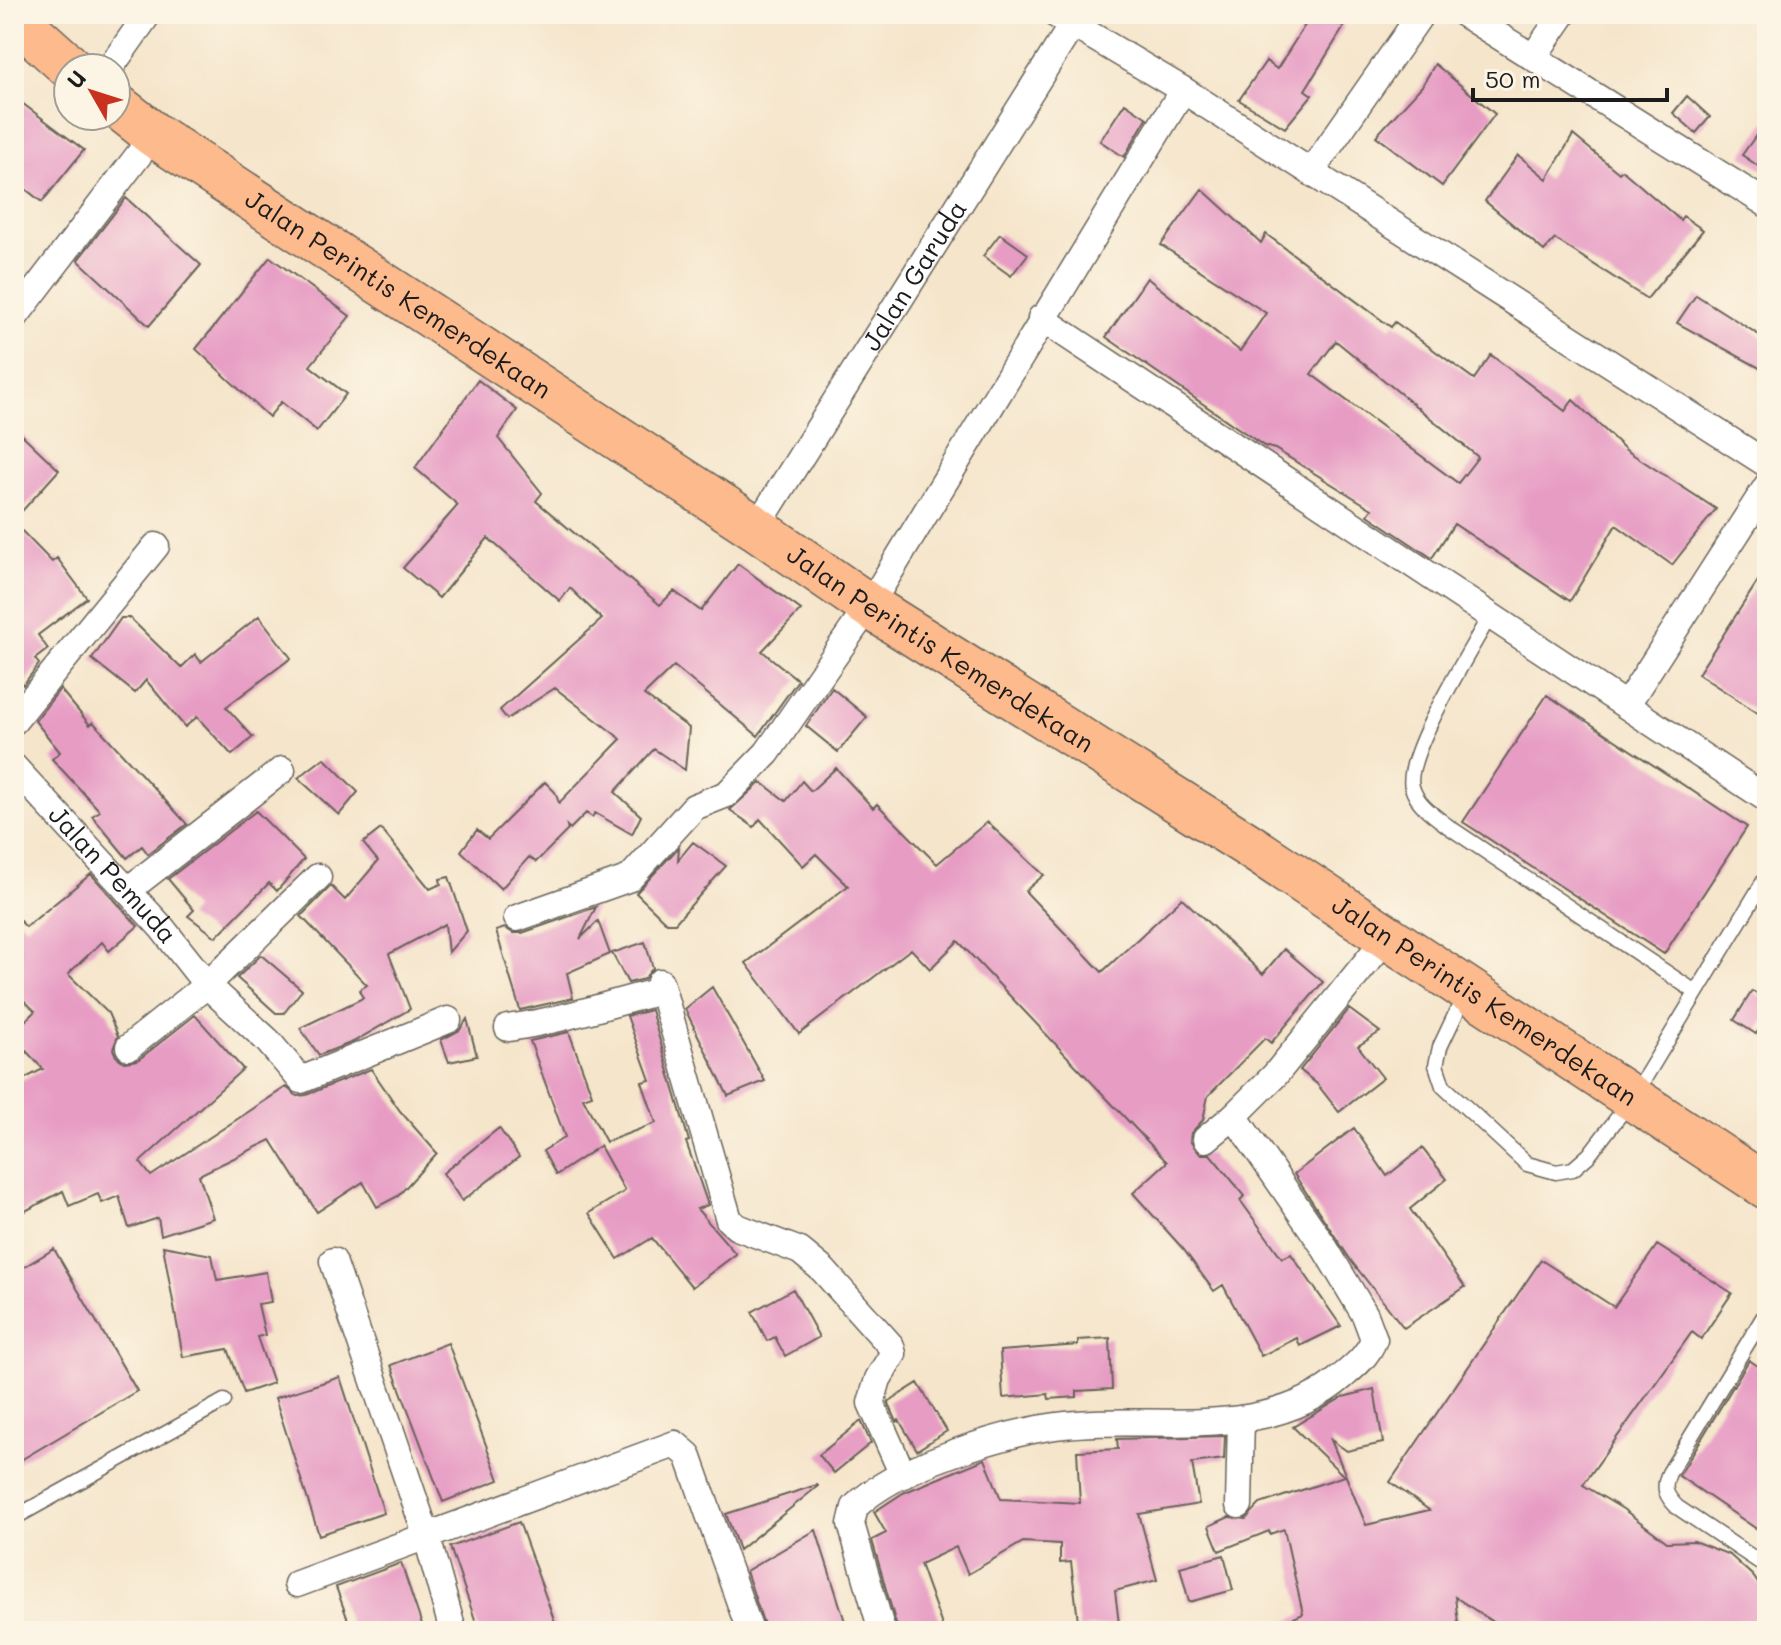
<svg xmlns="http://www.w3.org/2000/svg" width="1781" height="1645" viewBox="0 0 1781 1645" font-family="Mali,sans-serif">
<style>
.building{fill:#e79cc4;fill-rule:evenodd}
.lines{fill:none;stroke-linecap:round;stroke-linejoin:round}
.service-casing{stroke:#686259;stroke-width:17}
.minor-casing{stroke:#686259;stroke-width:29}
.trunk-casing{stroke:#686259;stroke-width:47}
.service{stroke:#fff;stroke-width:14}
.minor{stroke:#fff;stroke-width:26}
.trunk{stroke:#fcba8d;stroke-width:44}
.labels{text-anchor:middle;stroke-width:6;stroke-linejoin:round;paint-order:stroke}
.street-label{font-size:26px;fill:#1c1c1c;stroke:#fcf5e5}
</style>
<rect width="100%" height="100%" fill="#fcf5e5"/>
<filter id="ink" filterUnits="userSpaceOnUse"><feTurbulence type="fractalNoise" baseFrequency=".0125" numOctaves="2"/><feDisplacementMap in="SourceGraphic" scale="16" xChannelSelector="R" yChannelSelector="G"/><feConvolveMatrix kernelMatrix="1 2 1 2 8 2 1 2 1" color-interpolation-filters="sRGB"/></filter>
<filter id="wash" filterUnits="userSpaceOnUse"><feTurbulence type="fractalNoise" baseFrequency=".006" numOctaves="4" result="noise"/><feDisplacementMap in="SourceGraphic" scale="32" xChannelSelector="R" yChannelSelector="G"/><feGaussianBlur stdDeviation="1.8" result="paint"/><feColorMatrix in="noise" values="0 0 0 0 0 0 0 0 0 0 0 0 0 0 0 0 0 1.4 0 .05"/><feComposite in="paint" operator="in"/></filter>
<g filter="url(#wash)">
<rect width="100%" height="100%" fill="#f5e5cb"/>
<g id="blocks">
<path class="building" d="M 1312,14 L 1326,14 L 1344,27 L 1305,90 L 1312,95 L 1285,128 L 1239,100 L 1266,61 L 1277,69 Z
M 1435,64 L 1495,114 L 1442,186 L 1376,136 L 1422,86 Z
M 1687,96 L 1710,117 L 1696,133 L 1673,113 Z
M 14,97 L 84,150 L 42,202 L 14,180 Z
M 1125,103 L 1147,118 L 1124,157 L 1100,141 Z
M 1767,120 L 1767,172 L 1742,155 Z
M 1573,135 L 1619,173 L 1622,170 L 1680,220 L 1683,216 L 1703,230 L 1647,299 L 1555,239 L 1544,251 L 1485,201 L 1518,155 L 1547,179 Z
M 1202,189 L 1261,243 L 1266,234 L 1391,327 L 1395,322 L 1474,379 L 1491,355 L 1565,411 L 1573,400 L 1626,450 L 1716,509 L 1672,565 L 1616,525 L 1570,601 L 1454,524 L 1432,558 L 1368,515 L 1372,509 L 1275,449 L 1264,446 L 1106,337 L 1147,278 L 1240,351 L 1266,313 L 1161,245 ZM 1336,341 L 1478,457 L 1458,483 L 1311,374 Z
M 126,198 L 201,265 L 149,326 L 78,260 Z
M 1000,234 L 1028,254 L 1011,276 L 983,256 Z
M 270,257 L 350,316 L 310,366 L 346,394 L 317,431 L 281,402 L 269,417 L 196,349 Z
M 1696,295 L 1767,340 L 1767,372 L 1677,323 Z
M 478,380 L 517,410 L 498,438 L 542,493 L 536,501 L 660,605 L 674,591 L 701,611 L 738,564 L 801,610 L 762,651 L 798,680 L 758,736 L 674,666 L 644,695 L 689,728 L 685,770 L 654,749 L 615,792 L 641,816 L 632,834 L 595,813 L 592,817 L 586,813 L 570,829 L 567,826 L 568,830 L 536,862 L 529,857 L 501,889 L 461,851 L 477,830 L 488,839 L 545,782 L 555,792 L 559,803 L 621,739 L 555,688 L 507,719 L 500,710 L 602,619 L 570,588 L 560,601 L 488,538 L 439,598 L 403,568 L 458,505 L 415,468 Z
M 14,427 L 59,470 L 14,520 Z
M 14,523 L 52,562 L 57,558 L 87,598 L 38,635 L 48,649 L 35,659 L 39,664 L 23,685 L 14,674 Z
M 1767,567 L 1767,719 L 1698,674 Z
M 259,616 L 291,658 L 226,707 L 253,737 L 232,755 L 197,717 L 185,727 L 146,680 L 135,693 L 92,659 L 121,618 L 130,618 L 181,668 L 195,654 L 201,662 Z
M 832,688 L 867,717 L 838,752 L 806,726 Z
M 60,689 L 90,725 L 93,722 L 187,824 L 148,854 L 142,846 L 127,858 L 92,816 L 100,811 L 52,759 L 60,752 L 35,721 Z
M 1547,695 L 1747,827 L 1664,954 L 1463,822 Z
M 324,758 L 358,792 L 339,815 L 298,778 Z
M 836,768 L 873,808 L 877,804 L 937,864 L 987,822 L 1044,875 L 1025,891 L 1102,972 L 1182,898 L 1263,974 L 1284,949 L 1323,982 L 1271,1043 L 1265,1038 L 1208,1096 L 1203,1120 L 1191,1133 L 1190,1141 L 1200,1154 L 1210,1154 L 1245,1196 L 1240,1200 L 1282,1258 L 1291,1254 L 1341,1326 L 1300,1346 L 1297,1338 L 1261,1356 L 1223,1285 L 1214,1291 L 1184,1250 L 1133,1193 L 1167,1162 L 958,941 L 930,969 L 911,949 L 799,1034 L 746,963 L 848,886 L 816,854 L 803,866 L 760,819 L 754,827 L 730,810 L 761,782 L 786,801 L 802,781 L 811,791 Z
M 256,811 L 304,859 L 277,891 L 269,883 L 216,937 L 188,916 L 194,910 L 168,879 Z
M 381,829 L 430,889 L 441,884 L 440,879 L 449,877 L 467,931 L 448,953 L 445,924 L 389,954 L 410,1009 L 353,1042 L 319,1055 L 300,1028 L 363,998 L 359,990 L 367,985 L 301,916 L 331,886 L 345,900 L 378,861 L 363,843 Z
M 693,842 L 726,866 L 675,923 L 667,923 L 636,893 L 679,847 L 678,860 Z
M 91,874 L 138,926 L 109,951 L 102,942 L 68,974 L 108,1013 L 118,1036 L 113,1049 L 116,1056 L 124,1062 L 138,1060 L 195,1015 L 243,1069 L 140,1162 L 151,1176 L 286,1087 L 297,1096 L 306,1095 L 371,1069 L 400,1111 L 437,1153 L 398,1196 L 377,1207 L 363,1182 L 317,1212 L 271,1140 L 199,1175 L 213,1218 L 161,1235 L 158,1218 L 129,1228 L 119,1196 L 102,1203 L 98,1194 L 69,1206 L 63,1191 L 14,1217 L 14,1084 L 43,1069 L 14,1038 L 14,1032 L 35,1011 L 14,991 L 14,915 L 26,927 Z
M 596,907 L 580,939 L 598,921 L 610,954 L 567,973 L 573,998 L 520,1010 L 496,931 L 505,928 L 513,933 L 522,933 Z
M 645,942 L 653,968 L 644,979 L 628,983 L 612,953 Z
M 261,955 L 302,990 L 284,1013 L 276,1013 L 237,978 Z
M 712,987 L 765,1081 L 728,1096 L 685,1009 Z
M 1752,991 L 1767,1000 L 1767,1017 L 1756,1034 L 1734,1020 Z
M 1349,1009 L 1380,1032 L 1358,1046 L 1383,1078 L 1339,1112 L 1317,1084 L 1300,1070 Z
M 651,1010 L 689,1141 L 686,1142 L 708,1205 L 697,1209 L 736,1254 L 692,1287 L 652,1238 L 618,1259 L 589,1213 L 625,1191 L 600,1146 L 556,1175 L 543,1151 L 565,1137 L 530,1041 L 569,1032 L 592,1095 L 583,1098 L 606,1142 L 656,1123 L 642,1082 L 650,1080 L 627,1016 Z
M 467,1019 L 477,1056 L 449,1062 L 441,1040 L 460,1030 Z
M 499,1128 L 519,1157 L 462,1201 L 443,1173 Z
M 1354,1128 L 1387,1176 L 1422,1148 L 1447,1179 L 1410,1209 L 1465,1287 L 1404,1328 L 1352,1262 L 1294,1174 Z
M 1657,1245 L 1732,1293 L 1701,1339 L 1692,1332 L 1583,1485 L 1623,1509 L 1667,1542 L 1694,1541 L 1730,1555 L 1753,1576 L 1767,1596 L 1767,1631 L 1507,1631 L 1455,1597 L 1459,1631 L 1265,1631 L 1303,1614 L 1284,1529 L 1270,1534 L 1269,1531 L 1219,1551 L 1209,1526 L 1229,1517 L 1246,1519 L 1260,1504 L 1344,1476 L 1293,1427 L 1343,1397 L 1374,1389 L 1383,1443 L 1347,1451 L 1331,1440 L 1366,1525 L 1429,1510 L 1390,1482 L 1541,1260 L 1614,1307 Z
M 163,1246 L 212,1255 L 217,1280 L 266,1272 L 271,1302 L 258,1304 L 265,1335 L 257,1337 L 273,1383 L 244,1393 L 228,1349 L 183,1357 Z
M 54,1249 L 137,1391 L 14,1464 L 14,1273 Z
M 793,1289 L 819,1337 L 785,1356 L 775,1337 L 767,1341 L 752,1312 Z
M 1110,1338 L 1112,1389 L 1077,1391 L 1077,1397 L 1049,1399 L 1048,1394 L 1003,1398 L 1000,1351 L 1078,1345 L 1078,1340 Z
M 448,1343 L 499,1480 L 443,1502 L 391,1365 Z
M 1749,1360 L 1767,1372 L 1767,1536 L 1679,1476 Z
M 340,1377 L 384,1513 L 319,1535 L 275,1398 Z
M 918,1383 L 947,1431 L 917,1450 L 899,1420 L 897,1422 L 888,1402 Z
M 861,1421 L 871,1443 L 834,1473 L 819,1455 Z
M 1225,1436 L 1224,1459 L 1192,1463 L 1199,1504 L 1139,1514 L 1157,1580 L 1115,1591 L 1119,1624 L 1079,1629 L 1071,1562 L 1060,1563 L 1060,1544 L 1023,1542 L 968,1574 L 956,1547 L 920,1564 L 944,1631 L 898,1631 L 872,1540 L 886,1533 L 874,1512 L 903,1493 L 985,1459 L 1001,1499 L 1080,1503 L 1077,1451 L 1118,1449 L 1117,1439 Z
M 817,1485 L 818,1486 L 739,1550 L 726,1514 Z
M 519,1522 L 558,1631 L 479,1631 L 450,1547 Z
M 816,1530 L 848,1631 L 766,1631 L 746,1571 Z
M 1224,1555 L 1233,1590 L 1189,1602 L 1180,1567 Z
M 401,1563 L 424,1631 L 352,1631 L 336,1587 Z"/>
</g>
</g>
<g filter="url(#ink)">
<use href="#blocks" fill-opacity="0" stroke="#686259" stroke-width="2"/>
<g class="lines">
<defs>
<path id="service" d="M 1490,615 C 1473,647 1403,757 1412,787 C 1417,805 1435,816 1449,827 L 1694,991
M 1466,992 L 1440,1047 L 1436,1065 L 1443,1086 L 1527,1164 L 1556,1172 L 1573,1169 L 1589,1155 L 1632,1099 L 1767,876
M 1767,1311 L 1669,1473 C 1662,1488 1666,1496 1677,1507 L 1767,1567
M 14,1518 L 224,1401"/>
<g id="minor">
<path d="M 1055,14 L 1183,90 L 1767,464"/>
<path d="M 1464,14 L 1767,204"/>
<path d="M 1534,56 L 1563,14"/>
<path d="M 110,68 L 148,14"/>
<path d="M 1311,172 L 1421,14"/>
<path d="M 14,318 L 154,135"/>
<path d="M 1041,318 L 1767,799"/>
<path id="s1" d="M 756,528 L 1079,14"/>
<path d="M 1627,704 L 1767,486"/>
<path d="M 14,721 L 156,546"/>
<path id="s2" d="M 14,767 L 162,928 L 207,985 L 267,1040 L 301,1080 L 448,1020"/>
<path d="M 128,890 L 282,770"/>
<path d="M 517,918 L 630,878 L 694,807 L 727,794 L 767,753 L 869,606 L 1183,90"/>
<path d="M 660,982 L 729,1220 L 737,1227 L 800,1251 L 823,1270 L 891,1346 L 893,1354 L 878,1379 L 871,1403 L 903,1475"/>
<path d="M 508,1028 C 561,1021 610,1003 662,991"/>
<path d="M 129,1047 L 207,985 L 318,877"/>
<path d="M 1206,1139 L 1234,1116"/>
<path d="M 333,1261 L 426,1534 L 453,1631"/>
<path d="M 1239,1505 L 1241,1419"/>
<path d="M 297,1584 L 675,1444 L 688,1455 L 750,1631"/>
<path d="M 882,1631 L 851,1524 L 855,1507 C 894,1467 1001,1434 1056,1426 C 1150,1413 1264,1445 1343,1376 C 1356,1365 1368,1355 1374,1339 L 1365,1315 L 1323,1245 L 1234,1116 L 1275,1075 L 1387,937"/>
</g>
<g id="trunk">
<path d="M 14,17 L 71,68"/>
<path id="s3" d="M 116,105 L 154,135 L 756,528 L 869,606 L 1248,845 L 1767,1187"/>
</g>
</defs>
<use href="#service" class="service-casing"/>
<use href="#minor" class="minor-casing"/>
<use href="#trunk" class="trunk-casing"/>
<use href="#service" class="service"/>
<use href="#minor" class="minor"/>
<use href="#trunk" class="trunk"/>
</g>
</g>
<g class="labels">
<g class="street-label">
<text dy="9" stroke="none"><textPath href="#s1" startOffset="298">Jalan Garuda</textPath></text>
<text dy="9" stroke="none"><textPath href="#s3" startOffset="340">Jalan Perintis Kemerdekaan</textPath></text>
<text dy="9" stroke="none"><textPath href="#s3" startOffset="988">Jalan Perintis Kemerdekaan</textPath></text>
<text dy="9" stroke="none"><textPath href="#s2" startOffset="146">Jalan Pemuda</textPath></text>
<text dy="9" stroke="none"><textPath href="#s3" startOffset="1636">Jalan Perintis Kemerdekaan</textPath></text>
</g>
</g>
<rect width="1781" height="1645" fill="none" stroke="#fcf5e5" stroke-width="48"/>
<g transform="translate(92 92) rotate(309)"><circle r="38" fill="#fcf5e5" stroke="#a29e95" stroke-width="2"/>
<path d="M0-6L14 30L0 20L-14 30Z" fill="#c8321e"/>
<text y="-12" font-size="22" font-weight="bold" text-anchor="middle" fill="#1c1c1c">U</text>
</g>
<path d="M1473 88v12h194v-12" fill="none" stroke="#1c1c1c" stroke-width="4"/>
<text x="1485" y="88" font-size="24" fill="#1c1c1c" stroke="#fcf5e5" stroke-width="6" paint-order="stroke">50 m</text>
</svg>
